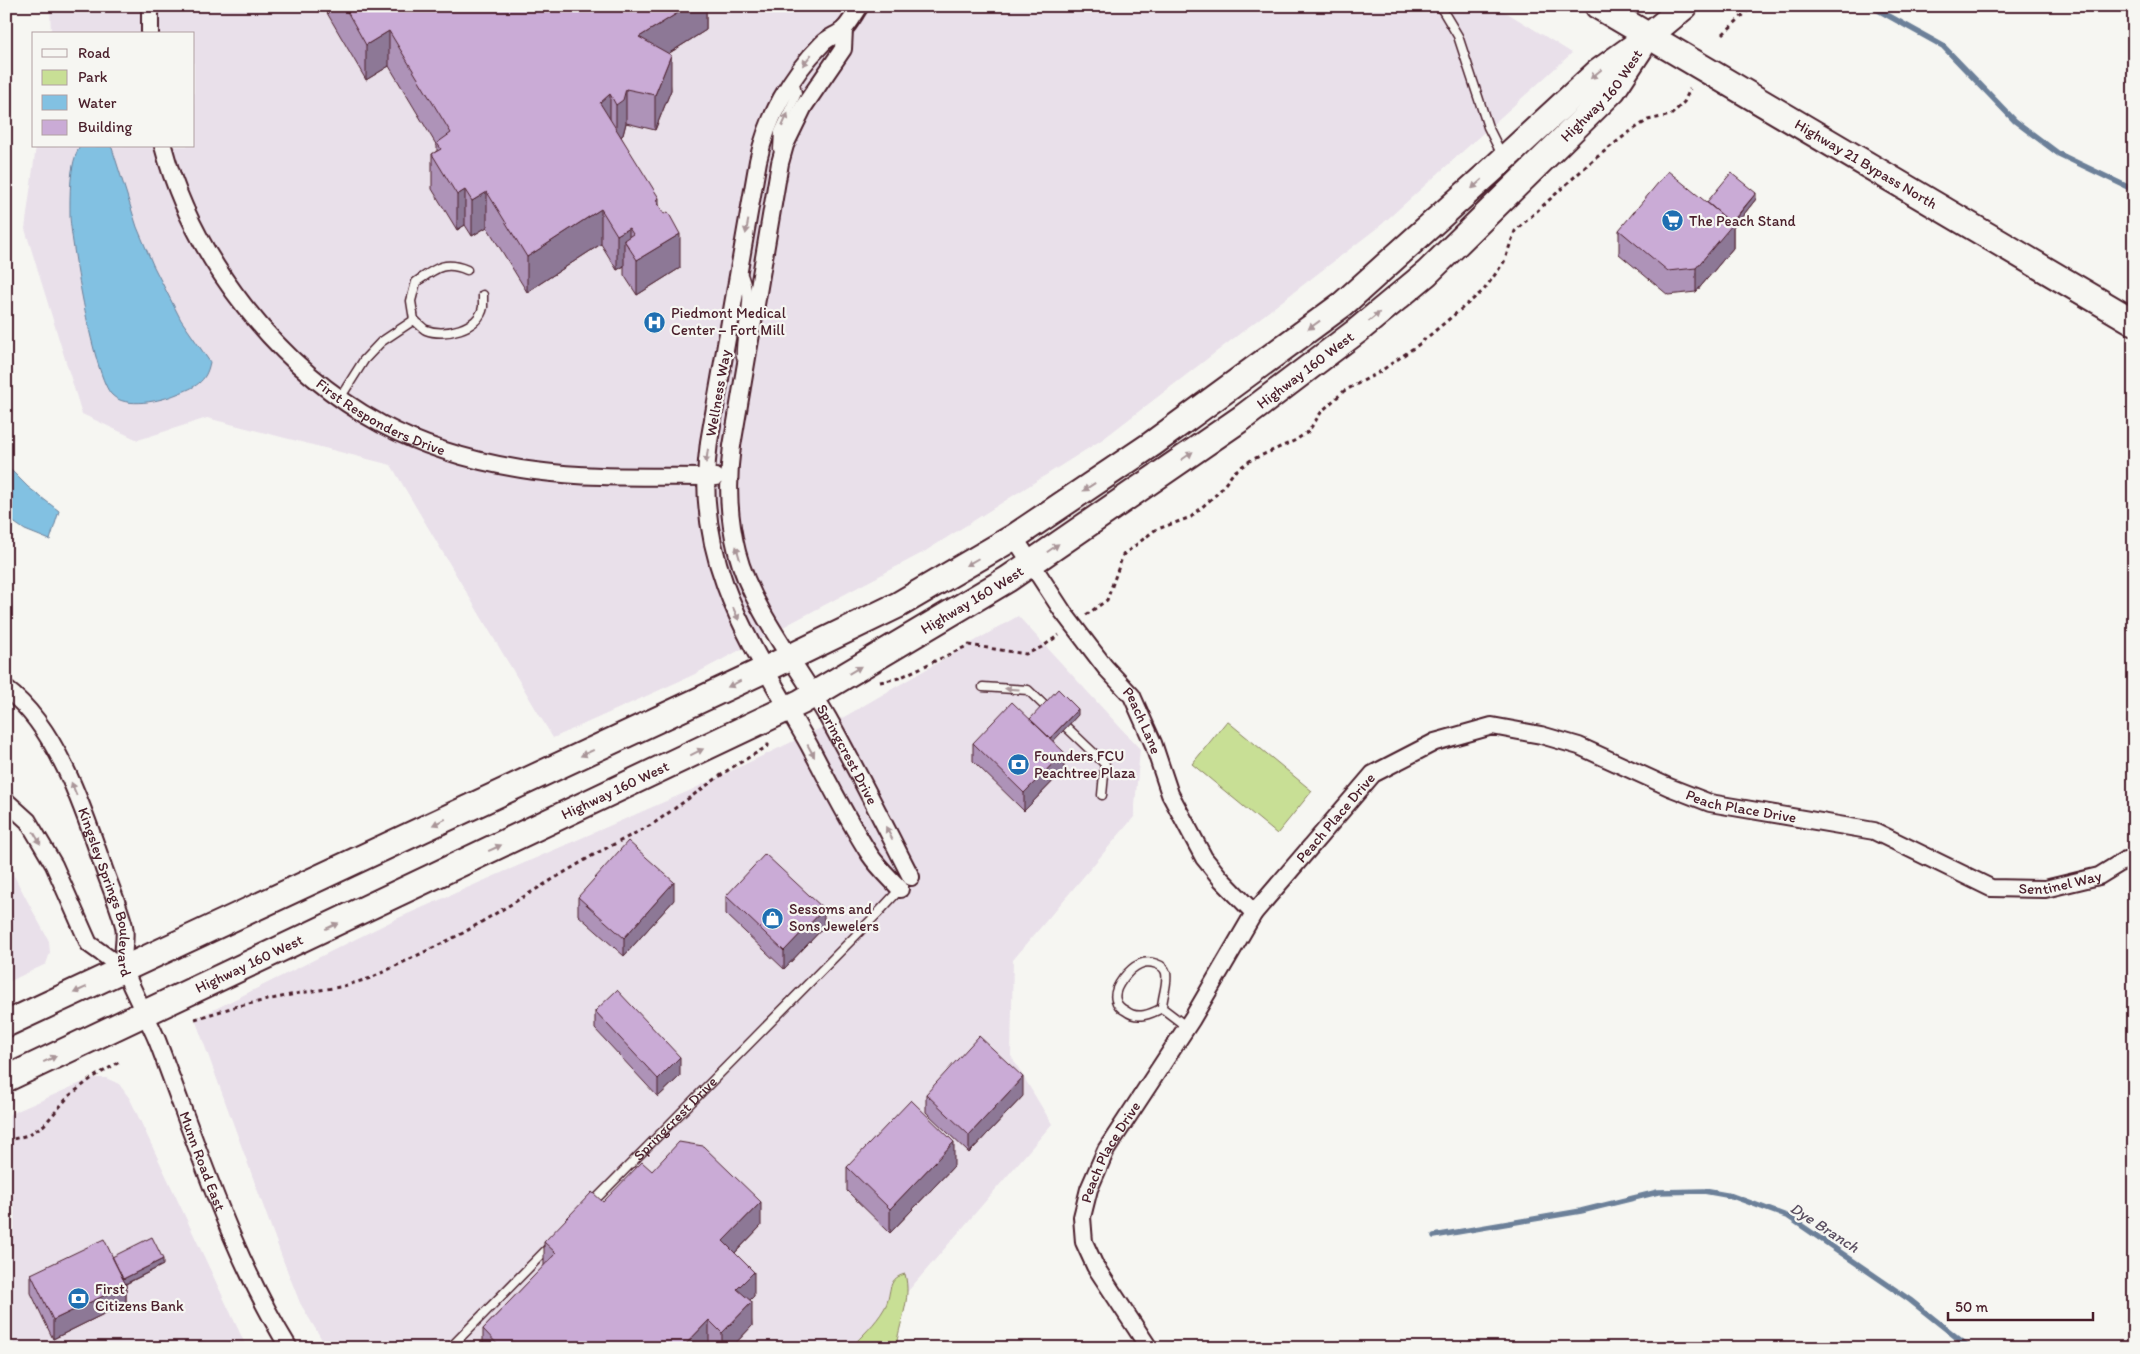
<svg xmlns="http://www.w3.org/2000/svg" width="2140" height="1354" viewBox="0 0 2140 1354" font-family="Itim,sans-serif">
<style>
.built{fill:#e9e0ea}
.green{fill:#c8df95;stroke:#897f60}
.water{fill:#82c1e2;stroke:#6c8099}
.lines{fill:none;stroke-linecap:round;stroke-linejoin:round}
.stream{stroke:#6c8099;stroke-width:5.5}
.lane-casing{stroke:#4a1f2b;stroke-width:11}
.street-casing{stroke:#4a1f2b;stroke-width:20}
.primary-casing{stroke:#4a1f2b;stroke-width:29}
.path{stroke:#4a1f2b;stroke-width:3;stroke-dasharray:4 4;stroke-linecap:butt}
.lane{stroke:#f6f6f2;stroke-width:8}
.street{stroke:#f6f6f2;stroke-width:16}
.primary{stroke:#f6f6f2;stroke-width:25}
.wall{fill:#ae93b8;stroke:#4a1f2b}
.shaded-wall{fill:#8d7896;stroke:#4a1f2b}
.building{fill:#caabd6;stroke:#4a1f2b}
.oneway{fill:#a99598}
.labels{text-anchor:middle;stroke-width:4.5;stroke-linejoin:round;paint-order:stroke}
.street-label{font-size:15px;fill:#4a1f2b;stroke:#f6f6f2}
.poi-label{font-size:15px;fill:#4a1f2b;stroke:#f6f6f2;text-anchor:start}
.water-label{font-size:16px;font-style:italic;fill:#5b5062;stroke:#f6f6f2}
</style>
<rect width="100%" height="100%" fill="#f6f6f2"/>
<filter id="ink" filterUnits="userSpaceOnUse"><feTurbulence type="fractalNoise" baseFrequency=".02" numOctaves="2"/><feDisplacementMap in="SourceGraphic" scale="10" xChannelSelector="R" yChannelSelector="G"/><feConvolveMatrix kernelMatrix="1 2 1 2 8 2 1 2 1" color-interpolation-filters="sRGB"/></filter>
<g filter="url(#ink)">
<path class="built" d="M 50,6 L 1496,6 L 1572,53 L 1381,225 L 1103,439 L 924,552 L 693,675 L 553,738 L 391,465 L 207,418 L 138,440 L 82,414 L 25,229 L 36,146 L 194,146 L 194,34 L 51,34 Z
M 1018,616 L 1140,749 L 1134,817 L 1013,960 L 1011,1056 L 1052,1124 L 859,1348 L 327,1348 L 300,1303 L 283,1260 L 195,1019 L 396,919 L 689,791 L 844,717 Z
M 6,861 L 49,941 L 50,953 L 46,964 L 6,983 Z
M 92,1078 L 106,1078 L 119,1084 L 130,1099 L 247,1348 L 6,1348 L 6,1116 Z"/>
<path class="green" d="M 1227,721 L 1312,791 L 1277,834 L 1192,764 Z
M 905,1274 C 912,1300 899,1322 896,1348 L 850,1348 C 862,1336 876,1323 884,1309 C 893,1295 885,1279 905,1274 Z"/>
<path class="water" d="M 80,146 L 110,146 L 112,148 L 137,227 L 153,265 L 181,320 L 210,362 C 206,383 195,387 177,394 C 161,401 126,409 112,395 C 94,378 72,246 70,217 C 70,197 69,163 80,146 Z
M 6,465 L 28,487 L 59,511 L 50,540 L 25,530 L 6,517 Z"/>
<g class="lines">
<path class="stream" d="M 1871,6 L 1943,46 L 2015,121 L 2059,154 L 2134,190
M 1434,1236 L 1581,1211 L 1658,1192 L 1704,1191 L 1732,1196 L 1789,1217 L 1910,1300 L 1970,1348"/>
<defs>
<g id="lane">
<path d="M 1440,6 L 1458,36 L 1488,127 L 1502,155"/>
<path d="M 778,149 L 779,132 L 797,93 L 794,80"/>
<path d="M 414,320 L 411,301 L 416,282 C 435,269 444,260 467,270"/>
<path d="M 741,357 C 739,328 756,297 741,271"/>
<path d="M 340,398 L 364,360 L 381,342 L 414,320 C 418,323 422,328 426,330 C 444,337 479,329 483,307 C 483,303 483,299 483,295"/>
<path d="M 983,687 L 1028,690 L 1050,711"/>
<path d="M 1060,721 L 1105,764 L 1102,795"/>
<path d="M 1162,1008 C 1151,1014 1137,1020 1126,1011 C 1122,1009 1117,1005 1116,1000 C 1112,988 1130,968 1140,964 C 1149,960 1164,964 1166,973 C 1168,984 1162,997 1162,1008 L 1187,1027"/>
<path id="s1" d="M 591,1204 L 877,914 L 902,887"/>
<path d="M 450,1348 L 550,1246"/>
</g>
<g id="street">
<path d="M 860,6 C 855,13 850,23 844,29 C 838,35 828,37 822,44 C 790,76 767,118 758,161 L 709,442 C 692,562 753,647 809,745 C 828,781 848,821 870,855 C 878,867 890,878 900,889"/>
<path id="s2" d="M 844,29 L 843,49 L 804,106 L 785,145 L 780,163 L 732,446 C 727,482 728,516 737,552 C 751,608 799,667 828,718 C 857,770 884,824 911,877"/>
<path d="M 150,34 L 150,6"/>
<path id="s3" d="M 163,146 C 193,259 278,368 381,424 C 428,449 483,464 535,471 C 595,479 656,476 716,477"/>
<path id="s4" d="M 1014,537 L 1063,612 L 1105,667 L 1132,696 L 1153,743 L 1170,794 L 1204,858 L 1221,879 L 1254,913"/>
<path id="s5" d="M 6,689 C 57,727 84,810 104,869 C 111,888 119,907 124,926 C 127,940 120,958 125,971 C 134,995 147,1016 157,1040 C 197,1144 230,1252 289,1348"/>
<path d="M 6,801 L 28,821 L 54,865 L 89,944 L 124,969"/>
<path id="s6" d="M 1149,1348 L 1095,1266 L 1084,1242 L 1082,1217 L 1089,1189 L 1106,1150 L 1192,1019 L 1254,913 L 1373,774 L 1435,742 L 1492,726 L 1541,735 L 1579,746 L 1669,787 L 1710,803 L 1874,831 L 1991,888 L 2045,889 L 2099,876 L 2125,860"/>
</g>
<g id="primary">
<path id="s7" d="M 1598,6 L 2134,322"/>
<path d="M 6,1024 L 766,669 L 898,605 L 1014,537 L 1152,444 L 1343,304 L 1492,170 L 1597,73 L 1650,35 L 1685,6"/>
<path id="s8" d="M 6,1079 L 801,702 L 1008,579 L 1242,418 L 1357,331 L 1427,273 L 1613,90 L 1640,49"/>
</g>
</defs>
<use href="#lane" class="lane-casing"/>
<use href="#street" class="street-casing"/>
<use href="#primary" class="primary-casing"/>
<path class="path" d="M 1723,34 L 1753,6
M 1086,615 L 1107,600 L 1123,555 L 1155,530 L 1191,517 L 1219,492 L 1234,472 L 1251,460 L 1294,441 L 1308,432 L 1322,411 L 1344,391 L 1378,373 L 1418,345 L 1484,290 L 1504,262 L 1515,231 L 1592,161 L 1628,133 L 1648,120 L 1671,115 L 1684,102 L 1690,89
M 880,682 L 899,678 L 969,645 L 1026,654 L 1042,647 L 1059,635
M 195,1019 L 234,1007 L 300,993 L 340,987 L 371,978 L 463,933 L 595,854 L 653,824 L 731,768 L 768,746 L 768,741
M 6,1141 L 28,1135 L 44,1125 L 69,1096 L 92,1078 L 121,1061"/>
<use href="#lane" class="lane"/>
<use href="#street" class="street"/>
<use href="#primary" class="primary"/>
</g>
<path class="wall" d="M 323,6 L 706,6 L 706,30 L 668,54 L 671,90 L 655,130 L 626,123 L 623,135 L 621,137 L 659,205 L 680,268 L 637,295 L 624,275 L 624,266 L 617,270 L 601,244 L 527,292 L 487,227 L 472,236 L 465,225 L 457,230 L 432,189 L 432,154 L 437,151 L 437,146 L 389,66 L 366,80 Z
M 1756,199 L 1733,228 L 1733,248 L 1696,292 L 1668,295 L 1619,254 L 1619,230 L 1707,202 Z
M 1078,715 L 1053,741 L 1064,770 L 1024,811 L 973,761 L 973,743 L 1030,719 Z
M 726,896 L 824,927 L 784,969 L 726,914 Z
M 578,897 L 674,900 L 624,956 L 578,915 Z
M 595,1011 L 680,1076 L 658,1097 L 595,1029 Z
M 926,1094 L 1023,1096 L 969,1153 L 926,1112 Z
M 954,1166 L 890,1233 L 847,1191 L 847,1167 Z
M 652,1171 L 761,1226 L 735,1253 L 754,1296 L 750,1300 L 752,1326 L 731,1348 L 712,1348 L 709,1344 L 705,1348 L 483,1348 L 483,1329 L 544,1266 L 544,1242 L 603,1202 Z
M 112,1257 L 163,1265 L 126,1284 L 126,1303 L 53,1339 L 31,1293 L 31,1274 Z"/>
<path class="shaded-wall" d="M 689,6 L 706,6 L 706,30 L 639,72 L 639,37 Z
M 389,31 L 389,66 L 366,80 L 366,45 Z
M 671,55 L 671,90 L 655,130 L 655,95 Z
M 626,89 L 626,123 L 623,135 L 616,140 L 616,105 Z
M 610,94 L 610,129 L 600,103 Z
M 465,190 L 465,225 L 457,230 L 457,195 Z
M 487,192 L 487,227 L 472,236 L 472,201 Z
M 1756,193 L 1756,199 L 1733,228 L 1733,248 L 1696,292 L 1696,268 Z
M 659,198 L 659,233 L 656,200 Z
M 601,209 L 601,244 L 527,292 L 527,257 Z
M 629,228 L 629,248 L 624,240 L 624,266 L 617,270 L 617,235 Z
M 680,234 L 680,268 L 637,295 L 637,260 Z
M 1078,709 L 1078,715 L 1044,751 L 1044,745 Z
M 1064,752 L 1064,770 L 1024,811 L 1024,793 Z
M 674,882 L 674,900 L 624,956 L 624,938 Z
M 824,909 L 824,927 L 784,969 L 784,951 Z
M 680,1057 L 680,1076 L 658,1097 L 658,1079 Z
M 1023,1077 L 1023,1096 L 969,1153 L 969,1135 Z
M 954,1142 L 954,1166 L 890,1233 L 890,1209 Z
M 761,1202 L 761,1226 L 723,1265 L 723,1241 Z
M 163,1259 L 163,1265 L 119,1287 L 119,1281 Z
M 754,1272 L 754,1296 L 737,1313 L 737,1289 Z
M 126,1285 L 126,1303 L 53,1339 L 53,1320 Z
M 752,1302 L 752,1326 L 731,1348 L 722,1348 L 722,1333 Z
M 709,1320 L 709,1344 L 705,1348 L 682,1348 Z"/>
<path class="building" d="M 344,6 L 689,6 L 639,37 L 671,55 L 655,95 L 626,89 L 623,100 L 616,105 L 610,94 L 600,103 L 659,198 L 656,200 L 664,214 L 668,212 L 680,234 L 637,260 L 624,240 L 633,234 L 629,228 L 617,235 L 601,209 L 527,257 L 487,192 L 472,201 L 465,190 L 457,195 L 432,154 L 441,149 L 437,143 L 451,133 L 389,31 L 366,45 Z
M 1668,171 L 1733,224 L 1696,268 L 1668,271 L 1619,230 Z
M 1731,173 L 1756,193 L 1731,223 L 1707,202 Z
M 1058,689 L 1078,709 L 1050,738 L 1030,719 Z
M 1012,702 L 1064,752 L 1024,793 L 973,743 Z
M 628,841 L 674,882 L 624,938 L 578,897 Z
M 765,854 L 824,909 L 784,951 L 726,896 Z
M 617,990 L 680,1057 L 658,1079 L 595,1011 Z
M 979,1036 L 1023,1077 L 969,1135 L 926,1094 Z
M 911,1100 L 954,1142 L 890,1209 L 847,1167 Z
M 679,1142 L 703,1146 L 761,1202 L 723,1241 L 754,1272 L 737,1289 L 752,1302 L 722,1333 L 709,1320 L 682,1348 L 501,1348 L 483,1329 L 556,1253 L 544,1242 L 592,1192 L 603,1202 L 642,1162 L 652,1171 Z
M 152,1237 L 163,1259 L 123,1279 L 112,1257 Z
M 104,1239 L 126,1285 L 53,1320 L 31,1274 Z"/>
<defs><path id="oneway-solid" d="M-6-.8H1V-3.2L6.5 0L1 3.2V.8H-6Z" transform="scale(1.25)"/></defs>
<g class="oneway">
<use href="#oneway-solid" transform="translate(807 60) rotate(128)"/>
<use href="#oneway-solid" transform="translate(1596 74) rotate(140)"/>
<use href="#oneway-solid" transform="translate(785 120) rotate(-66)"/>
<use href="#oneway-solid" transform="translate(1477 184) rotate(138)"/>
<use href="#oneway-solid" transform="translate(747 227) rotate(100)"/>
<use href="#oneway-solid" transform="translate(1374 317) rotate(-40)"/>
<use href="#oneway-solid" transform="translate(1314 325) rotate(144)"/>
<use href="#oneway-solid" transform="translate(707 456) rotate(98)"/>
<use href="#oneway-solid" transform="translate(1187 456) rotate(-35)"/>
<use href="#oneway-solid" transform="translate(1089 487) rotate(146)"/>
<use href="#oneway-solid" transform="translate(1053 548) rotate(-35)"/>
<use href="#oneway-solid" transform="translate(738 553) rotate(-106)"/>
<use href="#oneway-solid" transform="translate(972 562) rotate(150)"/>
<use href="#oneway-solid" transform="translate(736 614) rotate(65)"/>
<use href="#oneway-solid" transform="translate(855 670) rotate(-31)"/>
<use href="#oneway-solid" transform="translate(734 684) rotate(154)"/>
<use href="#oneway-solid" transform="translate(1012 689) rotate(-176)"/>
<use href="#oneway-solid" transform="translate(811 751) rotate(61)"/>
<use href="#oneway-solid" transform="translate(697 752) rotate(-26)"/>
<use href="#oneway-solid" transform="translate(587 753) rotate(155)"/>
<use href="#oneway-solid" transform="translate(74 789) rotate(-112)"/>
<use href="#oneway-solid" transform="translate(439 822) rotate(155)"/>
<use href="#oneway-solid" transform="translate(889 833) rotate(-118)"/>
<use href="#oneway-solid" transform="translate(37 838) rotate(59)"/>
<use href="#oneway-solid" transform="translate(495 848) rotate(-25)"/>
<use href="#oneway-solid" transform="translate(332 926) rotate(-25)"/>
<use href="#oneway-solid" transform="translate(80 990) rotate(155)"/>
<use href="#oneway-solid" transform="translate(50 1059) rotate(-25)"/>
</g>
</g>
<defs>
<symbol id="supermarket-disc" viewBox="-11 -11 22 22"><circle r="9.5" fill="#1f6fb2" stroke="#f6f6f2"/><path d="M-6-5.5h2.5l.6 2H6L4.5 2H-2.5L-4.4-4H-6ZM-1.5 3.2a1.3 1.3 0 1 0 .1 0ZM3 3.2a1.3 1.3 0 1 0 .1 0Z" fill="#fff"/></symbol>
<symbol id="hospital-disc" viewBox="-11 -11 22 22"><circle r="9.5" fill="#1f6fb2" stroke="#f6f6f2"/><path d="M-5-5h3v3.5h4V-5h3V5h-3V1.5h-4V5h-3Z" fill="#fff"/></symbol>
<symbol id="bank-disc" viewBox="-11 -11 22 22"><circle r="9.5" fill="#1f6fb2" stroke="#f6f6f2"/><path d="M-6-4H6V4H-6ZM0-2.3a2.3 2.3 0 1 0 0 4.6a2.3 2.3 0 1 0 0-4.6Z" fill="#fff"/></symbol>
<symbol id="shop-disc" viewBox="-11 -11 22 22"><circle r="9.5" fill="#1f6fb2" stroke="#f6f6f2"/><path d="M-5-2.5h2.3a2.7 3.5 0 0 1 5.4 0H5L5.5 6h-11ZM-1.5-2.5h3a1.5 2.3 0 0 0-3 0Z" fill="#fff"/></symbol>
</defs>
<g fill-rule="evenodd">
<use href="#supermarket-disc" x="1660" y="208" width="25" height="25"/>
<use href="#hospital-disc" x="642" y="310" width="25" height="25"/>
<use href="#bank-disc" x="1006" y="752" width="25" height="25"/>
<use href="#shop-disc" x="760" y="906" width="25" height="25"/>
<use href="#bank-disc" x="66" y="1286" width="25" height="25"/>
</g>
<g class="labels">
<g class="street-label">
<text dy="5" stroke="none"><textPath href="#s8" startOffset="1889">Highway 160 West</textPath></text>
<text dy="5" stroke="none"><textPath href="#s7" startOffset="311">Highway 21 Bypass North</textPath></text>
<text dy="5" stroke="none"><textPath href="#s8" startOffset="1484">Highway 160 West</textPath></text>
<text transform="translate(718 393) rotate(-80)" y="5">Wellness Way</text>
<text dy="5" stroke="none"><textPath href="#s3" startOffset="359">First Responders Drive</textPath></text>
<text dy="5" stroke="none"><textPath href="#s8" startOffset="1079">Highway 160 West</textPath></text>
<text dy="5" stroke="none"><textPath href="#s4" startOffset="225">Peach Lane</textPath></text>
<text dy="5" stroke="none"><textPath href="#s2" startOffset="776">Springcrest Drive</textPath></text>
<text dy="5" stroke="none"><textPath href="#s8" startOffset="674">Highway 160 West</textPath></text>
<text dy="5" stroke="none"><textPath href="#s6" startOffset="1076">Peach Place Drive</textPath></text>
<text dy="5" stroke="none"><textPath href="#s6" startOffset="626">Peach Place Drive</textPath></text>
<text dy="5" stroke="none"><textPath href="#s6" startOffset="1411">Sentinel Way</textPath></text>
<text dy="5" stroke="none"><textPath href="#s5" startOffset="231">Kingsley Springs Boulevard</textPath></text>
<text dy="5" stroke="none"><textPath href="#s8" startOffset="269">Highway 160 West</textPath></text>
<text dy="5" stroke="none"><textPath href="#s1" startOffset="120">Springcrest Drive</textPath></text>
<text dy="5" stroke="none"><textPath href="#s6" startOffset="221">Peach Place Drive</textPath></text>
<text dy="5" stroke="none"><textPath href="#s5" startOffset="519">Munn Road East</textPath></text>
</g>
<g class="poi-label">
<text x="1689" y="226">The Peach Stand</text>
<text x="671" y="318">Piedmont Medical<tspan x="671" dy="17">Center – Fort Mill</tspan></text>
<text x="1034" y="761">Founders FCU<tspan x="1034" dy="17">Peachtree Plaza</tspan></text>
<text x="789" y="914">Sessoms and<tspan x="789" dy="17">Sons Jewelers</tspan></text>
<text x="95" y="1294">First<tspan x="95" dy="17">Citizens Bank</tspan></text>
</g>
<g class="water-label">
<text transform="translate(1825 1227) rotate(33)" y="6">Dye Branch</text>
</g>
</g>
<rect width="2140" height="1354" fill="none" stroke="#f6f6f2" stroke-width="25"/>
<rect x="12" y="12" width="2115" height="1329" fill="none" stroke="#4a1f2b" stroke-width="2" filter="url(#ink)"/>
<rect x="32" y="32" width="162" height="115" fill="#f6f6f2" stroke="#b1a0a2"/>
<rect x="42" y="49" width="25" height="8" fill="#f6f6f2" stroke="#b1a0a2"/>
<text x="78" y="58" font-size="15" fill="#4a1f2b">Road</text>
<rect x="42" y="70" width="25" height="15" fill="#c8df95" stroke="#b1a0a2"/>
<text x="78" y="82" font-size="15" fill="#4a1f2b">Park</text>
<rect x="42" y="95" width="25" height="15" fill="#82c1e2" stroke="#b1a0a2"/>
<text x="78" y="108" font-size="15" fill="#4a1f2b">Water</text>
<rect x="42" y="120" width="25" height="15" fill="#caabd6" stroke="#b1a0a2"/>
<text x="78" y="132" font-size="15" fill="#4a1f2b">Building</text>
<path d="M1948 1312v8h145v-8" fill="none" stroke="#4a1f2b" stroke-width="2.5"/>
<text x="1955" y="1312" font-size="15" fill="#4a1f2b" stroke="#f6f6f2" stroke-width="4" paint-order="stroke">50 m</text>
</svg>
